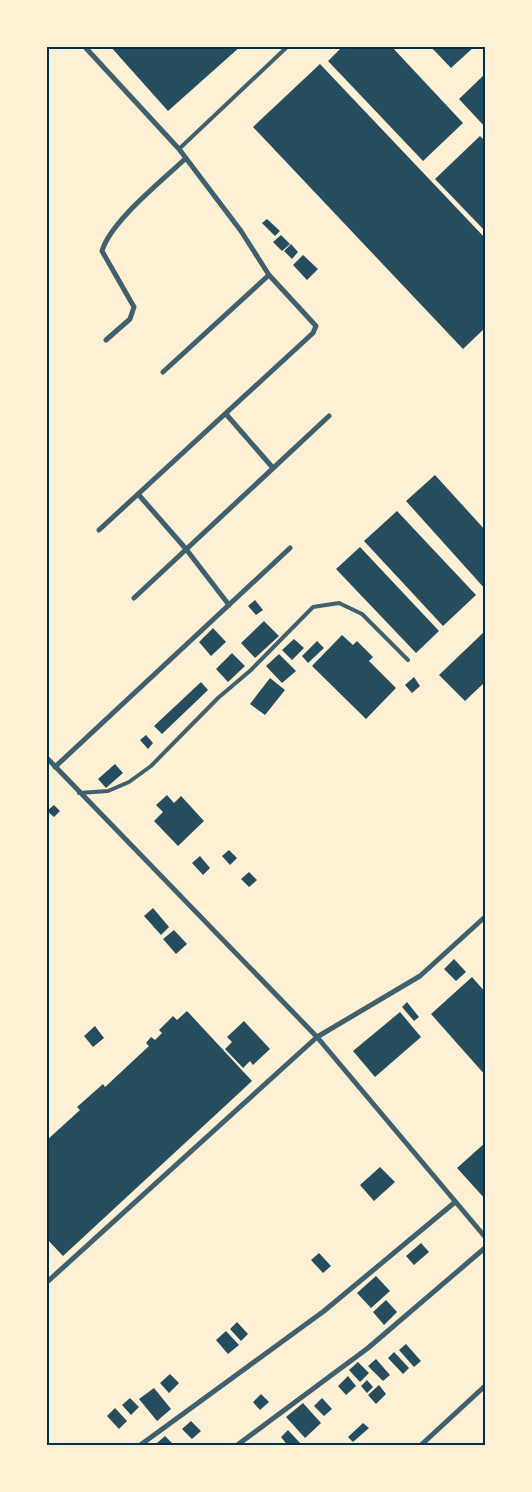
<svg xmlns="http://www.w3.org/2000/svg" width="532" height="1492" viewBox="0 0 532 1492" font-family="'Fira Sans',sans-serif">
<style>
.building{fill:#264d5e}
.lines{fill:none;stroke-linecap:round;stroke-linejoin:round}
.service{stroke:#3f606c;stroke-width:4}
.minor{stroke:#3f606c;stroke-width:5}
.neatline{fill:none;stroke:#003049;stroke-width:2}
</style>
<rect width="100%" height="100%" fill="#fdf0d5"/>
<path class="building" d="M 110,46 L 241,46 L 168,111 Z
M 343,46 L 391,46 L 463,123 L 423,161 L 328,61 Z
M 430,46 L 475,46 L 451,68 Z
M 320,64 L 486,239 L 486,327 L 463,349 L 253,127 Z
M 486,73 L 486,128 L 459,99 Z
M 480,136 L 486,142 L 486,232 L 435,179 Z
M 267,219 L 280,231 L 275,236 L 262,223 Z
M 281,235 L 290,244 L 282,251 L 273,242 Z
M 291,244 L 298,252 L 292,259 L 284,251 Z
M 303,255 L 318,269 L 307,280 L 293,265 Z
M 435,475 L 486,531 L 486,590 L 406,501 Z
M 397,511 L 476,595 L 443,626 L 364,541 Z
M 360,547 L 439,631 L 416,653 L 336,569 Z
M 255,600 L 263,610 L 256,615 L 248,606 Z
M 264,621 L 279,636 L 255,658 L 241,643 Z
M 213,628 L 226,642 L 211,656 L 199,642 Z
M 486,630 L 486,681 L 465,701 L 439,675 Z
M 342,635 L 353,645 L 357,641 L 373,657 L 369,661 L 396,688 L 366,719 L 312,666 Z
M 294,639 L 304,648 L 292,660 L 282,650 Z
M 317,641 L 324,648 L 308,663 L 302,656 Z
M 232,653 L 245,666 L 228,682 L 216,669 Z
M 279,654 L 296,671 L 282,683 L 266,666 Z
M 414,677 L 420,686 L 412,693 L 405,685 Z
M 270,678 L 285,690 L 265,715 L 250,704 Z
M 201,682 L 208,690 L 162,734 L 154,726 Z
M 146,735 L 153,743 L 148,749 L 140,740 Z
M 115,764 L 123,773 L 106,788 L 98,779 Z
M 167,795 L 174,803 L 181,796 L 204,821 L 178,846 L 154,821 L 163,812 L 156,805 Z
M 54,805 L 60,811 L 54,817 L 47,811 Z
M 229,850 L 237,858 L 230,865 L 222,856 Z
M 200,856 L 210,868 L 203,875 L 192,863 Z
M 249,872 L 257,880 L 249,887 L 241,879 Z
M 153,908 L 169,927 L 161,935 L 144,916 Z
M 174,930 L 187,944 L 176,954 L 163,939 Z
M 454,959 L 466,972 L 456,981 L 444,969 Z
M 472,977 L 486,993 L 486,1076 L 431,1014 Z
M 407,1002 L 419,1017 L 414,1021 L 402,1007 Z
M 187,1011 L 252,1081 L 63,1256 L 46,1238 L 46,1141 L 80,1110 L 77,1107 L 103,1084 L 105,1087 L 149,1046 L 146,1043 L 151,1037 L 155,1040 L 162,1033 L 159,1030 L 173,1016 L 177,1020 Z
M 400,1012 L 421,1037 L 375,1077 L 353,1051 Z
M 244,1021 L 270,1049 L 253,1065 L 250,1061 L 243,1068 L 225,1049 L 232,1042 L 227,1037 Z
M 95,1026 L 104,1038 L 93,1047 L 84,1036 Z
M 486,1142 L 486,1200 L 457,1168 Z
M 380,1167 L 395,1182 L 374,1201 L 360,1185 Z
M 421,1243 L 429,1252 L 414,1265 L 406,1256 Z
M 319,1253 L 331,1266 L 323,1273 L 311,1260 Z
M 376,1276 L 390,1291 L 371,1308 L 357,1293 Z
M 386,1300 L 397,1312 L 384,1325 L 373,1312 Z
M 237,1322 L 248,1334 L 241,1341 L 230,1329 Z
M 226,1331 L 239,1345 L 228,1354 L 216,1340 Z
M 406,1344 L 421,1361 L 414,1367 L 399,1350 Z
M 394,1352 L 409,1368 L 403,1374 L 388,1358 Z
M 376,1359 L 390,1375 L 383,1381 L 368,1366 Z
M 358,1362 L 369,1373 L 360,1382 L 349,1370 Z
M 170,1374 L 179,1383 L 169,1393 L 160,1383 Z
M 348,1376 L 356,1386 L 346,1395 L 338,1386 Z
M 367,1380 L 373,1387 L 367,1393 L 361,1386 Z
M 379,1385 L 386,1394 L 376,1404 L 368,1395 Z
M 154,1388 L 171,1409 L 157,1421 L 139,1399 Z
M 261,1394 L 269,1402 L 260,1410 L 253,1402 Z
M 130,1398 L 139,1407 L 131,1415 L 122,1405 Z
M 322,1398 L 332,1409 L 324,1416 L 314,1406 Z
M 303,1403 L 321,1423 L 305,1438 L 286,1417 Z
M 115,1408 L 127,1421 L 119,1429 L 107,1416 Z
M 191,1421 L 201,1431 L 192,1439 L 182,1429 Z
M 363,1423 L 369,1428 L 353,1442 L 348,1437 Z
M 288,1430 L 300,1443 L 297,1446 L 288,1446 L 281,1437 Z
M 165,1436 L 175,1446 L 160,1446 L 157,1443 Z"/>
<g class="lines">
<path class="service" d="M 179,149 L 288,46
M 79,793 L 108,791 L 129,782 L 151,766 L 218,698 L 251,670 L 313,607 L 339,603 L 362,614 L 408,660"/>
<path class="minor" d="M 84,46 L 179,149 L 241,231 L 269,275 L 316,326 L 313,333 L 99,530
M 106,340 L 130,319 L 134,307 L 102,251 C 111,221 162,181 186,158
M 163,372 L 269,275
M 226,414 L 273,468
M 138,494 L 186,549 L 229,605
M 134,598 L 329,416
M 46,757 L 317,1037 L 486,1238
M 55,767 L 290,548
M 46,1283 L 317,1037 L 420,976 L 486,916
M 139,1446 L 324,1311 L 454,1203
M 236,1446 L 368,1348 L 486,1247
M 420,1446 L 486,1385"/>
</g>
<rect width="532" height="1492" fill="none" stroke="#fdf0d5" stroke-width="95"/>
<rect x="48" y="48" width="436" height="1396" class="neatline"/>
</svg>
